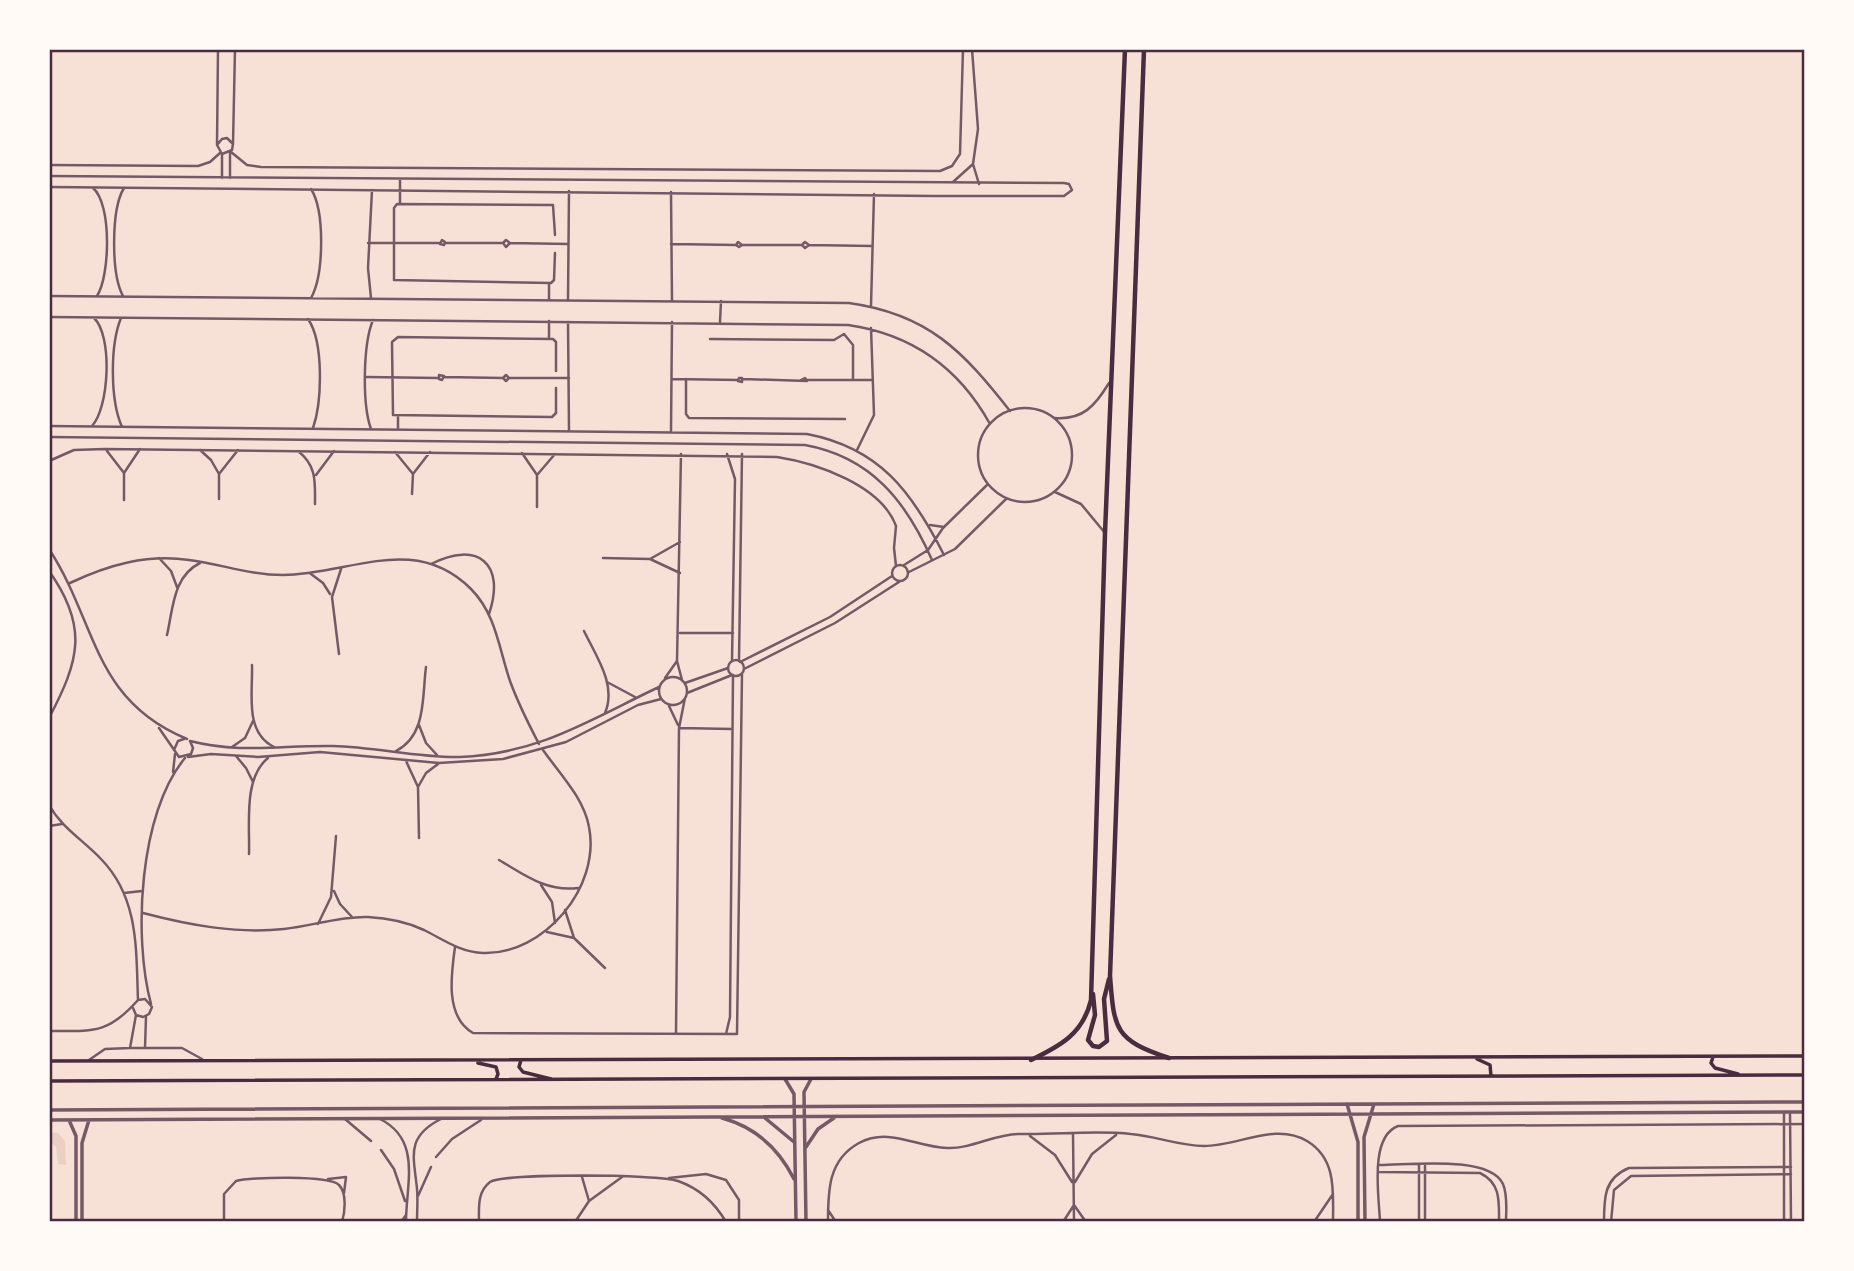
<svg xmlns="http://www.w3.org/2000/svg" width="1854" height="1271" viewBox="0 0 1854 1271" font-family="'Sofia Sans Condensed',sans-serif">
<style>
.green{fill:#ebcfc5}
.lines{fill:none;stroke-linecap:round;stroke-linejoin:round}
.minor{stroke:#755966;stroke-width:2.5}
.tertiary{stroke:#755966;stroke-width:3.5}
.secondary{stroke:#4a2c40;stroke-width:3.5}
.primary{stroke:#4a2c40;stroke-width:4.5}
.neatline{fill:none;stroke:#4a2c40;stroke-width:2.5}
</style>
<rect width="100%" height="100%" fill="#f7e1d7"/>
<path class="green" d="M 49,1132 L 58,1133 L 65,1141 L 66,1165 L 58,1164 L 56,1147 L 49,1141 Z"/>
<g class="lines">
<path class="minor" d="M 972,49 L 978,129 L 973,164 L 979,184
M 233,144 L 235,49
M 217,145 L 218,49
M 231,152 L 247,165 L 261,167 L 940,171 L 952,166 L 960,154 L 963,49
M 222,154 L 232,150 L 233,144 L 227,138 L 222,139 L 217,145 L 222,154 L 222,178
M 49,165 L 198,166 L 210,162 L 220,153
M 49,176 L 1064,183 L 1069,184 L 1072,190 L 1064,196 L 934,196 L 49,187
M 230,178 L 230,153
M 953,182 L 973,164
M 93,188 C 112,204 110,276 97,296
M 311,189 C 325,211 324,275 311,298
M 671,192 L 672,301
M 400,204 L 400,179
M 442,240 L 445,242 L 444,245 L 440,244 Z
M 738,242 L 742,245 L 739,247 L 736,245 Z
M 368,243 L 440,243
M 445,243 L 503,243 L 506,247 L 510,243 L 506,240 L 503,243
M 510,243 L 568,244
M 671,244 L 736,245
M 742,245 L 802,245 L 805,248 L 809,245 L 805,242 L 802,245
M 809,245 L 872,246
M 555,253 L 554,280 L 551,283 L 394,280 L 394,208 L 397,204 L 553,205 L 555,235
M 549,283 L 549,300
M 49,296 L 849,303 C 928,314 963,351 1010,411
M 123,296 C 111,274 111,209 124,188
M 371,298 L 368,268 L 372,190
M 568,300 L 569,191
M 871,306 L 874,194
M 49,317 L 848,325 C 911,334 959,368 990,424
M 121,318 C 110,345 110,400 122,427
M 308,319 C 324,342 322,402 313,428
M 568,322 L 569,430
M 720,322 L 721,301
M 549,339 L 549,321
M 710,339 L 834,340 L 844,334 L 853,345 L 853,380
M 439,375 L 444,376 L 442,380 L 439,379 Z
M 367,377 L 438,378
M 444,377 L 503,378 L 506,381 L 509,378 L 506,375 L 503,378
M 509,378 L 569,378
M 739,378 L 742,378 L 742,382 L 738,381 Z
M 672,379 L 738,380
M 686,379 L 686,414 L 689,418 L 845,419
M 743,379 L 807,381 L 805,378 L 801,380
M 807,380 L 872,380
M 556,388 L 556,413 L 552,417 L 393,415 L 392,342 L 398,337 L 553,339 L 556,342 L 556,371
M978 455a47 47 0 1 1 94 0a47 47 0 1 1-94 0Z
M 1055,418 C 1083,420 1095,406 1109,383
M 49,426 L 807,434 C 880,448 912,492 944,555
M 92,426 C 109,408 113,336 94,318
M 371,429 C 362,404 363,344 373,320
M 398,429 L 398,416
M 671,431 L 672,322
M 49,437 L 805,445 C 871,457 906,501 932,560
M 200,450 L 211,460 L 219,474
M 857,450 L 874,415 L 871,328
M 107,451 L 124,473
M 298,451 C 317,466 315,482 315,504
M 395,452 L 413,474
M 522,453 L 537,475 L 537,507
M 681,454 L 677,661 L 682,680
M 727,454 L 735,479 L 732,661
M 49,461 L 74,450 L 105,449 L 777,457 C 816,463 881,485 896,526 L 894,548 L 896,566
M 316,475 L 334,451
M 537,475 L 555,454
M 1055,492 L 1081,504 L 1105,533
M 412,494 L 413,474 L 430,452
M 219,499 L 219,474 L 238,450
M 124,500 L 124,473 L 140,449
M 930,525 L 944,527
M 49,549 C 97,622 92,700 187,739
M 159,558 L 171,571 L 177,587
M 603,558 L 650,559 L 680,573
M 650,559 L 680,542
M 431,564 C 478,540 506,564 489,614
M892 573a8 8 0 1 1 16 0a8 8 0 1 1-16 0Z
M 904,565 L 928,550 L 943,528 L 988,484
M 49,571 C 89,627 79,661 49,718
M 909,572 L 955,549 L 1006,499
M 311,574 L 323,583 L 330,594
M 70,583 C 108,565 146,554 189,560 C 221,564 250,575 283,575 C 349,575 414,532 471,589 C 496,614 499,649 510,681 C 518,703 528,723 539,744
M 584,631 C 596,656 617,685 605,713
M 680,633 L 733,633
M 167,635 C 173,609 173,576 200,563
M 339,654 L 332,597 L 341,569
M728 668a8 8 0 1 1 16 0a8 8 0 1 1-16 0Z
M 739,661 L 742,454
M 740,662 L 830,617 L 892,576
M 252,665 C 253,693 244,732 274,747
M 744,669 L 835,623 L 899,582
M659 691a14 14 0 1 1 28 0a14 14 0 1 1-28 0Z
M 665,678 L 677,661
M 607,682 L 635,697
M 685,683 L 728,668
M 687,693 L 732,675
M 669,706 L 678,725
M 419,725 L 426,743 L 437,755
M 159,728 L 179,757 L 191,754 L 193,748 L 190,741
M 679,728 L 732,729
M 190,741 C 241,754 282,745 333,746 C 376,747 418,758 460,757 C 539,754 591,719 659,687
M 232,747 L 245,738 L 253,721
M 174,750 L 178,741 L 184,739
M 396,751 C 427,735 422,696 426,667
M 236,756 L 246,768 L 253,782
M 188,757 L 211,754 L 258,757 L 320,752 L 439,763 L 503,759 L 566,742 L 638,705 L 661,699
M 406,761 L 418,787 L 419,838
M 173,772 L 175,754
M 418,787 L 426,773 L 438,764
M 49,805 C 62,828 83,840 101,859 C 139,898 136,949 138,1000
M 49,826 L 62,824
M 249,854 C 250,825 243,778 268,758
M 499,860 C 525,875 546,892 578,888
M 541,885 L 552,902 L 555,923
M 334,891 L 340,904 L 352,917
M 124,893 L 142,891
M 565,910 L 574,938 L 605,968
M 143,913 C 189,925 236,934 284,929 C 312,926 340,916 368,917 C 387,918 407,922 424,930 C 444,940 460,952 483,953 C 544,955 601,887 589,827 C 584,798 559,773 543,750
M 318,924 L 331,897 L 336,836
M 547,932 L 574,938
M 49,937 L 49,1008
M 455,947 C 451,975 445,1017 473,1033 L 737,1034 L 742,674
M 151,1004 C 133,937 139,813 185,758
M 49,1031 C 94,1031 108,1034 138,1000 L 145,999 L 152,1007 L 149,1014 L 143,1017 L 136,1015 L 133,1008
M 676,1033 L 679,728 L 685,698
M 726,1034 L 730,1017 L 733,675
M 130,1048 L 136,1015
M 145,1048 L 146,1017
M 89,1060 L 105,1049 L 130,1048 L 182,1048 L 202,1059
M 1784,1112 L 1784,1222
M 1790,1113 L 1791,1222
M 345,1119 L 371,1141
M 380,1119 C 422,1140 406,1184 406,1222
M 1073,1134 L 1074,1222
M 1030,1136 L 1055,1155 L 1072,1182
M 381,1150 L 394,1169 L 405,1201
M 436,1157 L 452,1139 L 481,1120
M 1380,1165 C 1410,1165 1489,1155 1503,1184 C 1508,1196 1506,1210 1506,1222
M 1419,1165 L 1419,1222
M 1425,1166 L 1425,1222
M 1379,1172 L 1480,1173 C 1501,1183 1499,1202 1499,1222
M 582,1177 L 589,1201
M 669,1178 L 706,1174 L 726,1180 L 739,1200 L 739,1222
M 328,1179 L 346,1177 L 344,1193
M 1075,1182 L 1092,1154 L 1116,1135
M 418,1196 L 431,1167
M 828,1210 L 836,1222
M 224,1222 L 224,1194 L 236,1181 C 250,1177 330,1175 339,1185 C 347,1193 345,1212 342,1222
M 401,1222 L 406,1215
M 417,1222 C 417,1211 418,1200 417,1189 C 414,1157 405,1137 441,1119
M 479,1222 C 479,1208 477,1192 490,1182 C 503,1173 659,1174 678,1181 C 698,1188 715,1203 726,1222
M 575,1222 L 589,1201 L 622,1177
M 828,1222 C 828,1191 828,1160 859,1143 C 889,1127 916,1147 947,1148 C 972,1149 994,1134 1019,1134 C 1056,1135 1094,1130 1131,1134 C 1156,1136 1179,1146 1204,1146 C 1238,1146 1276,1122 1307,1141 C 1337,1159 1333,1192 1333,1222
M 1063,1222 L 1074,1205 L 1086,1222
M 1314,1222 L 1333,1194
M 1380,1222 C 1379,1196 1369,1137 1398,1126 L 1805,1124
M 1604,1222 C 1604,1198 1604,1178 1629,1168 L 1791,1167
M 1611,1222 L 1614,1190 L 1631,1176 L 1791,1174"/>
<path class="tertiary" d="M 785,1079 L 794,1094 L 796,1222
M 1347,1104 L 1358,1142 L 1358,1222
M 49,1110 L 1805,1102
M 722,1118 C 755,1127 779,1149 794,1179
M 765,1118 L 794,1142
M 49,1120 L 1805,1112
M 69,1120 L 76,1136 L 76,1222
M 806,1147 L 818,1129 L 834,1118
M 82,1222 L 82,1143 L 89,1120
M 806,1222 L 804,1092 L 811,1079
M 1365,1222 L 1364,1137 L 1374,1104"/>
<path class="secondary" d="M 1713,1057 L 1711,1063 L 1715,1068 L 1738,1074
M 1477,1059 L 1490,1065 L 1491,1076
M 521,1060 L 519,1067 L 523,1072 L 551,1079
M 49,1061 L 1805,1056
M 478,1063 L 496,1067 L 498,1074 L 496,1079
M 49,1081 L 1805,1075"/>
<path class="primary" d="M 1144,49 L 1110,976 C 1114,1030 1115,1040 1169,1058
M 1093,994 L 1095,1015 L 1088,1040 L 1093,1046 L 1099,1047 L 1107,1041 L 1104,999 L 1109,979
M 1031,1060 C 1060,1046 1083,1034 1091,1000 L 1105,533 L 1125,49"/>
</g>
<rect width="1854" height="1271" fill="none" stroke="#fffaf5" stroke-width="102"/>
<rect x="51" y="51" width="1752" height="1169" class="neatline"/>
</svg>
